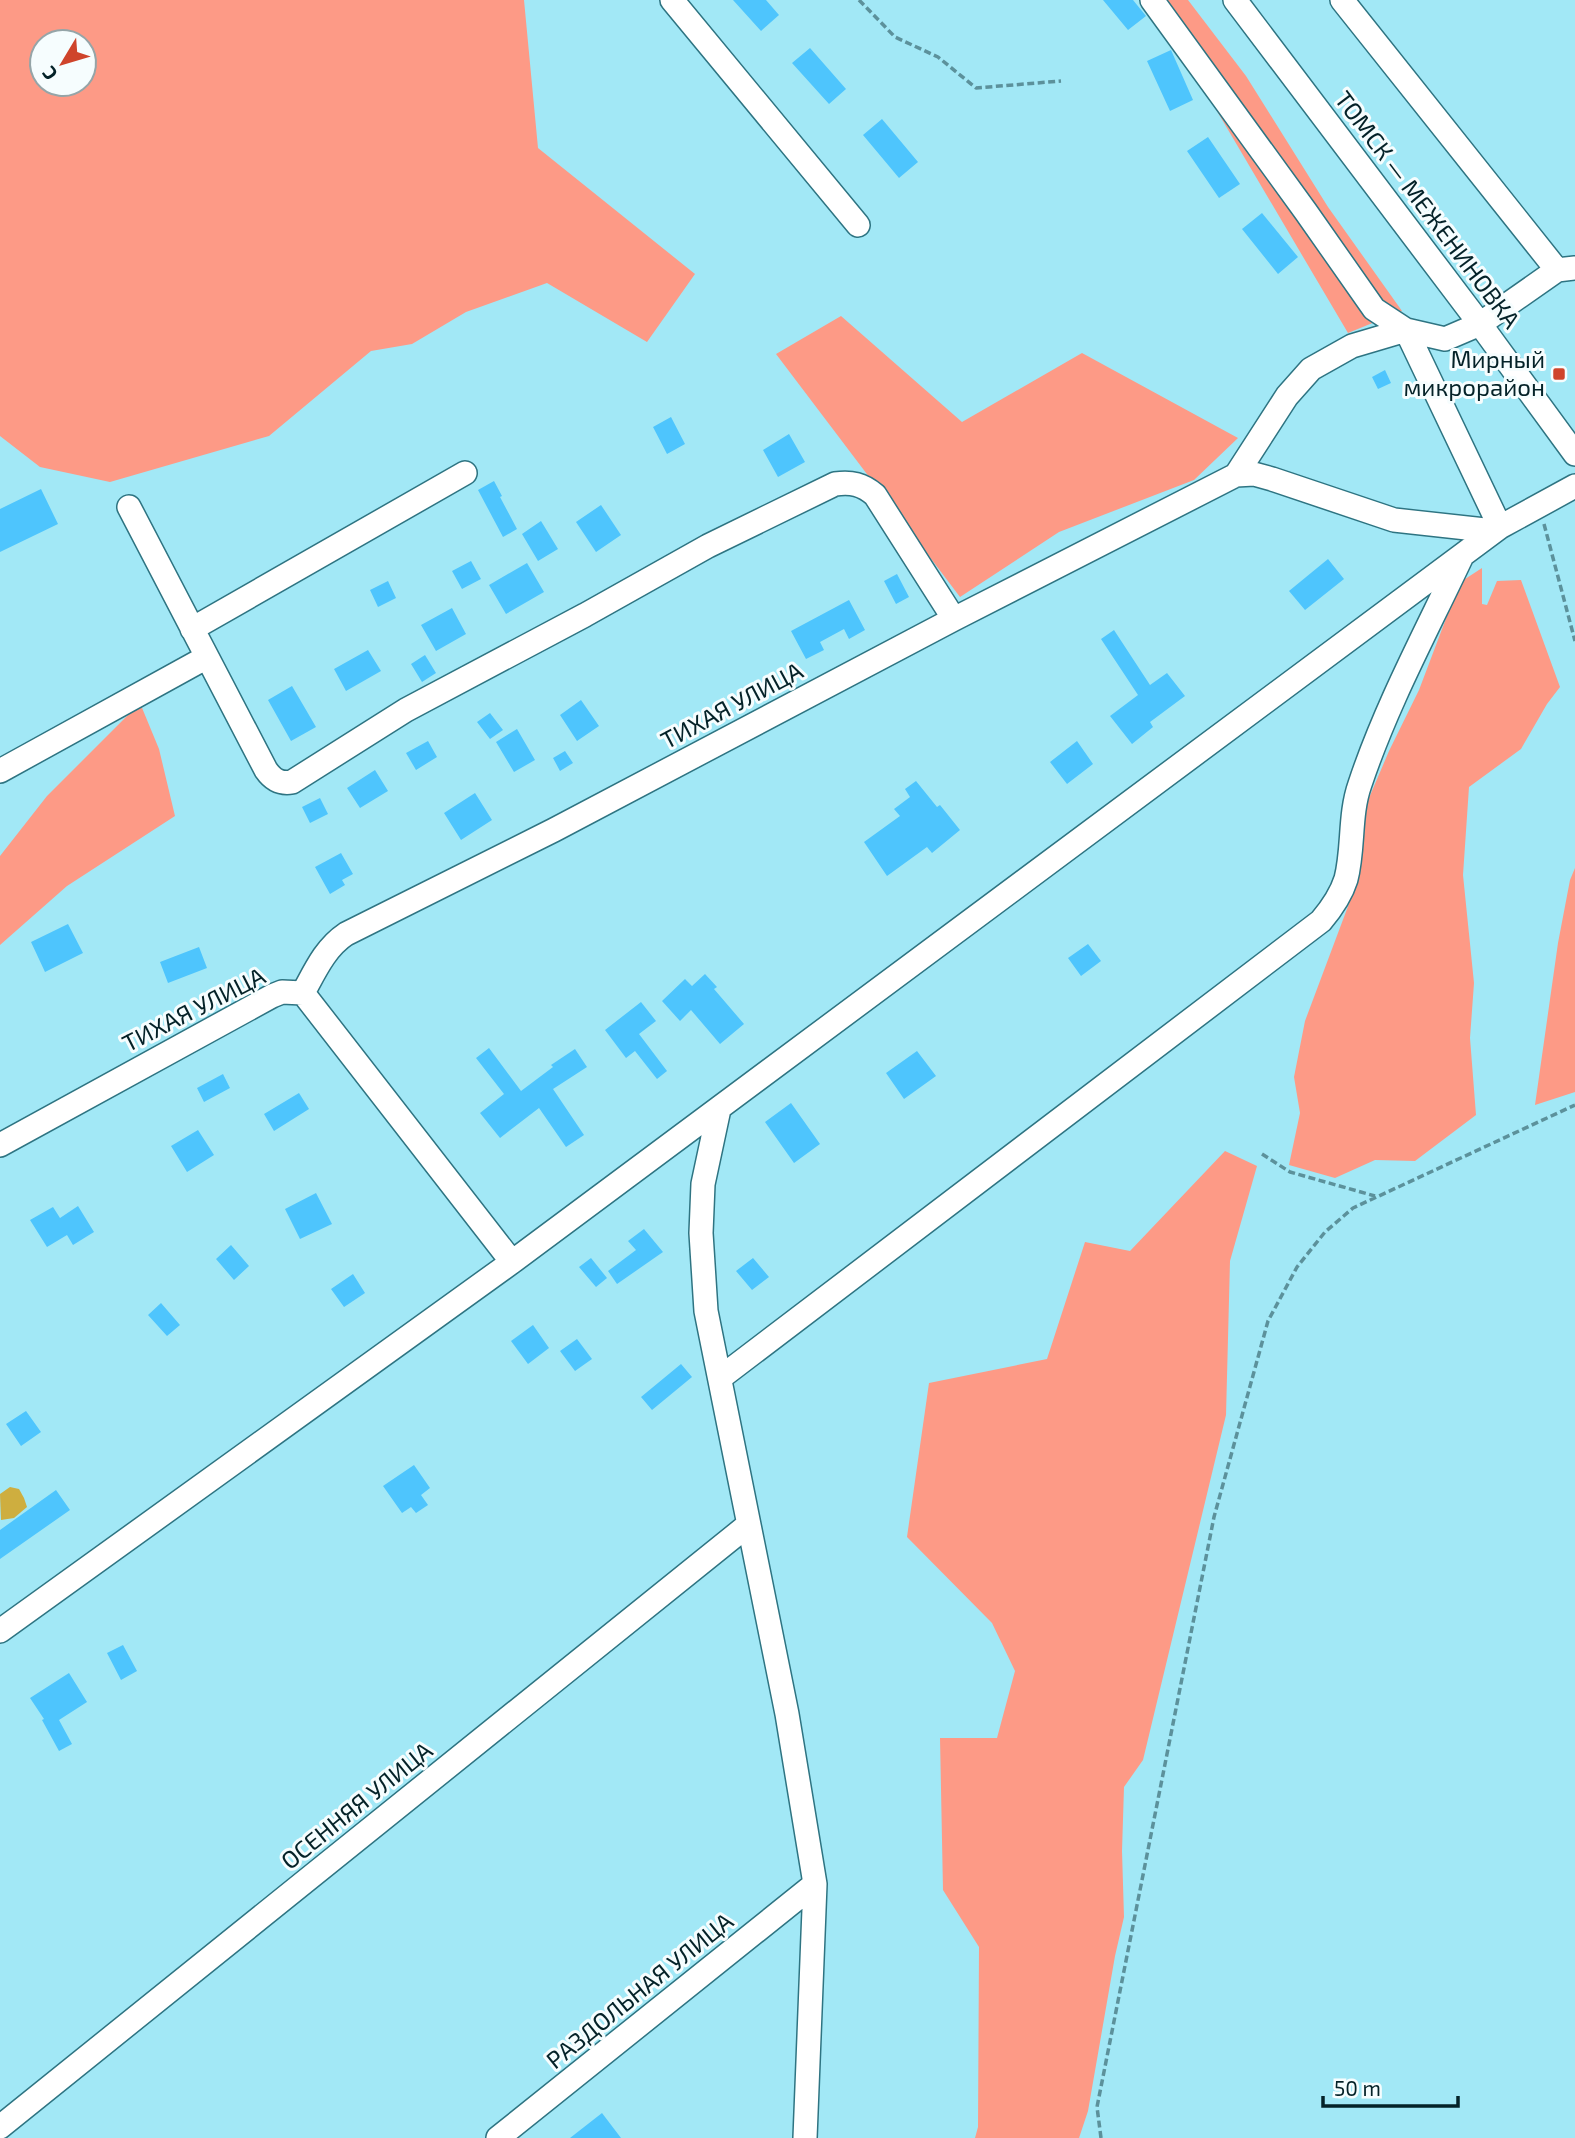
<svg xmlns="http://www.w3.org/2000/svg" width="1575" height="2138" viewBox="0 0 1575 2138" font-family="'Exo 2',sans-serif">
<style>
.green{fill:#fd9a86;fill-rule:evenodd}
.water{fill:#ceae3f}
.building{fill:#4ec5fd}
.lines{fill:none;stroke-linecap:round;stroke-linejoin:round}
.minor-casing{stroke:#2e7482;stroke-width:26}
.path{stroke:#5c919b;stroke-width:3.5;stroke-dasharray:7 3.5;stroke-linecap:butt}
.minor{stroke:#fff;stroke-width:23}
.poi-dot{fill:#cf442b;stroke:#f6fdfe;stroke-width:2.5}
.labels{text-anchor:middle;stroke-width:6;stroke-linejoin:round;paint-order:stroke}
.street-label{font-size:24px;fill:#042228;stroke:#f6fdfe}
.poi-label{font-size:24px;fill:#042228;stroke:#f6fdfe;text-anchor:end}
</style>
<rect width="100%" height="100%" fill="#a2e8f6"/>
<path class="green" d="M 0,0 L 524,0 L 538,148 L 695,274 L 647,342 L 547,283 L 466,312 L 412,344 L 371,351 L 269,436 L 110,482 L 40,467 L 0,436 ZM 42,42 L 84,42 L 84,84 L 42,84 Z
M 1142,0 L 1188,0 L 1246,76 L 1328,207 L 1402,311 L 1348,333 L 1178,45 Z
M 841,316 L 962,422 L 1082,353 L 1238,438 L 1194,480 L 1059,532 L 960,597 L 776,354 Z
M 1482,568 L 1482,604 L 1487,605 L 1497,581 L 1521,580 L 1560,687 L 1547,704 L 1521,749 L 1469,787 L 1463,875 L 1474,983 L 1470,1038 L 1476,1115 L 1415,1161 L 1375,1160 L 1335,1178 L 1289,1165 L 1300,1113 L 1294,1077 L 1305,1021 L 1350,901 L 1358,830 L 1366,805 L 1389,751 L 1419,690 L 1447,616 L 1462,581 Z
M 140,703 L 159,749 L 175,816 L 67,886 L 0,945 L 0,856 L 47,796 Z
M 1575,868 L 1575,1092 L 1535,1105 L 1558,943 L 1570,880 Z
M 1225,1151 L 1257,1166 L 1230,1261 L 1226,1415 L 1143,1760 L 1124,1787 L 1122,1851 L 1124,1917 L 1115,1956 L 1088,2111 L 1079,2138 L 975,2138 L 978,2127 L 979,1947 L 943,1890 L 940,1738 L 997,1738 L 1015,1671 L 992,1623 L 907,1537 L 929,1383 L 1047,1359 L 1085,1242 L 1130,1251 Z"/>
<path class="water" d="M 10,1487 L 19,1489 L 24,1498 L 27,1507 L 14,1518 L 1,1520 L 0,1494 Z"/>
<path class="building" d="M 733,0 L 766,0 L 779,15 L 761,31 Z
M 1103,0 L 1133,0 L 1146,16 L 1128,30 Z
M 810,48 L 846,89 L 829,104 L 792,63 Z
M 1171,50 L 1193,100 L 1170,111 L 1147,61 Z
M 882,119 L 918,162 L 899,178 L 863,135 Z
M 1208,137 L 1240,184 L 1219,198 L 1187,151 Z
M 1262,213 L 1298,257 L 1278,274 L 1242,229 Z
M 1385,370 L 1391,383 L 1378,389 L 1372,377 Z
M 671,417 L 685,444 L 667,454 L 653,427 Z
M 789,434 L 805,462 L 778,477 L 763,450 Z
M 494,481 L 502,496 L 500,497 L 517,529 L 503,537 L 478,490 Z
M 41,489 L 58,524 L 0,552 L 0,509 Z
M 601,505 L 621,535 L 596,552 L 576,522 Z
M 541,521 L 558,549 L 538,561 L 522,534 Z
M 1328,559 L 1344,579 L 1305,610 L 1289,591 Z
M 471,561 L 481,579 L 462,589 L 452,571 Z
M 527,563 L 544,592 L 506,614 L 489,585 Z
M 897,574 L 909,597 L 896,604 L 884,581 Z
M 388,581 L 396,598 L 378,607 L 370,590 Z
M 849,600 L 865,630 L 849,639 L 844,629 L 820,642 L 824,650 L 806,659 L 791,631 Z
M 452,608 L 466,634 L 436,651 L 421,625 Z
M 1114,630 L 1150,685 L 1167,673 L 1185,696 L 1150,722 L 1153,727 L 1132,744 L 1110,716 L 1138,695 L 1101,639 Z
M 368,650 L 381,671 L 346,691 L 334,669 Z
M 425,655 L 436,673 L 422,682 L 411,664 Z
M 292,686 L 316,727 L 291,741 L 268,700 Z
M 581,700 L 599,726 L 577,741 L 560,715 Z
M 490,713 L 503,730 L 490,739 L 477,722 Z
M 517,729 L 535,760 L 514,772 L 496,742 Z
M 428,741 L 437,757 L 416,770 L 406,753 Z
M 1077,741 L 1093,764 L 1067,784 L 1050,762 Z
M 565,751 L 573,763 L 560,771 L 553,758 Z
M 375,770 L 388,791 L 360,808 L 347,788 Z
M 916,781 L 937,807 L 940,805 L 960,830 L 932,853 L 927,847 L 887,876 L 864,842 L 900,816 L 894,809 L 910,797 L 905,789 Z
M 475,793 L 492,820 L 461,840 L 444,813 Z
M 320,798 L 328,814 L 310,823 L 302,807 Z
M 341,853 L 353,874 L 342,880 L 345,885 L 330,894 L 315,867 Z
M 68,924 L 83,953 L 45,972 L 31,942 Z
M 1088,944 L 1101,961 L 1081,976 L 1068,958 Z
M 199,947 L 207,968 L 168,983 L 160,962 Z
M 705,974 L 717,987 L 714,989 L 744,1024 L 720,1044 L 691,1010 L 680,1021 L 662,1001 L 685,979 L 692,986 Z
M 641,1002 L 656,1021 L 639,1034 L 667,1071 L 657,1079 L 635,1051 L 626,1058 L 605,1030 Z
M 489,1048 L 521,1091 L 553,1067 L 551,1065 L 575,1049 L 587,1067 L 553,1089 L 584,1135 L 566,1147 L 539,1108 L 500,1138 L 480,1113 L 504,1094 L 476,1058 Z
M 917,1051 L 936,1076 L 904,1099 L 886,1073 Z
M 223,1074 L 230,1088 L 204,1102 L 197,1088 Z
M 299,1093 L 309,1109 L 274,1131 L 264,1114 Z
M 791,1103 L 820,1144 L 794,1163 L 765,1122 Z
M 198,1130 L 214,1155 L 187,1172 L 171,1146 Z
M 316,1193 L 332,1224 L 300,1239 L 285,1209 Z
M 78,1206 L 94,1232 L 73,1245 L 67,1235 L 47,1247 L 30,1220 L 53,1207 L 60,1218 Z
M 644,1229 L 663,1252 L 617,1284 L 608,1271 L 636,1250 L 628,1241 Z
M 231,1245 L 249,1266 L 234,1280 L 216,1259 Z
M 591,1258 L 607,1278 L 596,1287 L 579,1267 Z
M 753,1258 L 769,1277 L 752,1290 L 736,1271 Z
M 353,1274 L 365,1293 L 344,1307 L 331,1289 Z
M 161,1303 L 180,1325 L 167,1336 L 148,1315 Z
M 533,1325 L 549,1348 L 528,1364 L 511,1341 Z
M 577,1339 L 592,1359 L 575,1371 L 560,1351 Z
M 681,1364 L 692,1377 L 652,1410 L 641,1397 Z
M 26,1411 L 41,1432 L 21,1446 L 6,1424 Z
M 414,1465 L 430,1488 L 421,1495 L 428,1505 L 416,1513 L 411,1507 L 402,1513 L 383,1486 Z
M 56,1490 L 70,1510 L 0,1559 L 0,1530 Z
M 123,1645 L 137,1671 L 121,1680 L 107,1653 Z
M 69,1673 L 87,1702 L 59,1720 L 72,1744 L 59,1751 L 42,1720 L 44,1719 L 30,1698 Z
M 602,2113 L 621,2138 L 570,2138 Z"/>
<g class="lines">
<defs>
<path id="minor" d="M 672,0 L 858,225
M 1152,0 L 1306,212 L 1374,309 L 1406,330 L 1500,527
M 1235,0 L 1480,324 L 1575,454
M 1342,0 L 1557,270
M 1236,475 L 1254,474 L 1272,479 L 1394,520 L 1494,531
M 129,507 L 266,770 C 273,780 280,784 292,782 L 406,710 L 585,615 L 708,546 L 835,484 C 852,482 862,484 875,495 L 954,619
M 192,629 L 465,473
M 0,771 L 207,657
M 303,993 L 512,1262
M 719,1109 L 703,1184 L 701,1233 L 706,1311 L 787,1714 L 815,1884 L 805,2138
M 0,1145 L 272,996 L 282,992 L 303,993 C 315,971 325,948 346,934 L 554,830 L 954,619 L 1236,475 L 1287,396 L 1311,369 L 1352,346 L 1406,330 L 1445,339 L 1480,324 L 1557,270 L 1575,268
M 720,1378 L 1321,921 C 1332,908 1341,895 1346,879 C 1354,848 1349,815 1360,784 C 1386,706 1426,632 1461,558
M 0,1631 L 512,1262 L 1500,527 L 1575,486
M 0,2127 L 748,1525
M 498,2138 L 815,1884"/>
</defs>
<use href="#minor" class="minor-casing"/>
<path class="path" d="M 859,0 L 895,37 L 938,57 L 976,88 L 1061,81
M 1544,524 L 1575,641
M 1262,1154 L 1290,1172 L 1375,1196
M 1101,2138 L 1097,2107 L 1214,1517 L 1268,1321 L 1297,1267 L 1325,1232 L 1353,1208 L 1575,1105"/>
<use href="#minor" class="minor"/>
</g>
<rect class="poi-dot" x="1552" y="367" width="14" height="14" rx="3.5"/>
<g class="labels">
<g class="street-label">
<text transform="translate(1427 210) rotate(53)" y="8">ТОМСК — МЕЖЕНИНОВКА</text>
<text transform="translate(732 706) rotate(-28)" y="8">ТИХАЯ УЛИЦА</text>
<text transform="translate(194 1010) rotate(-27)" y="8">ТИХАЯ УЛИЦА</text>
<text transform="translate(357 1806) rotate(-39)" y="8">ОСЕННЯЯ УЛИЦА</text>
<text transform="translate(640 1991) rotate(-39)" y="8">РАЗДОЛЬНАЯ УЛИЦА</text>
</g>
<g class="poi-label">
<text x="1545" y="368">Мирный<tspan x="1545" dy="28">микрорайон</tspan></text>
</g>
</g>
<g transform="translate(63 63) rotate(232)"><circle r="33" fill="#f6fdfe" stroke="#95a5a8" stroke-width="2"/>
<path d="M0-5L12 26L0 18L-12 26Z" fill="#cf442b"/>
<text y="-10" font-size="19" font-weight="bold" text-anchor="middle" fill="#042228">С</text>
</g>
<path d="M1323 2096v10h135v-10" fill="none" stroke="#042228" stroke-width="3.5"/>
<text x="1334" y="2096" font-size="21" fill="#042228" stroke="#f6fdfe" stroke-width="5" paint-order="stroke">50 m</text>
</svg>
